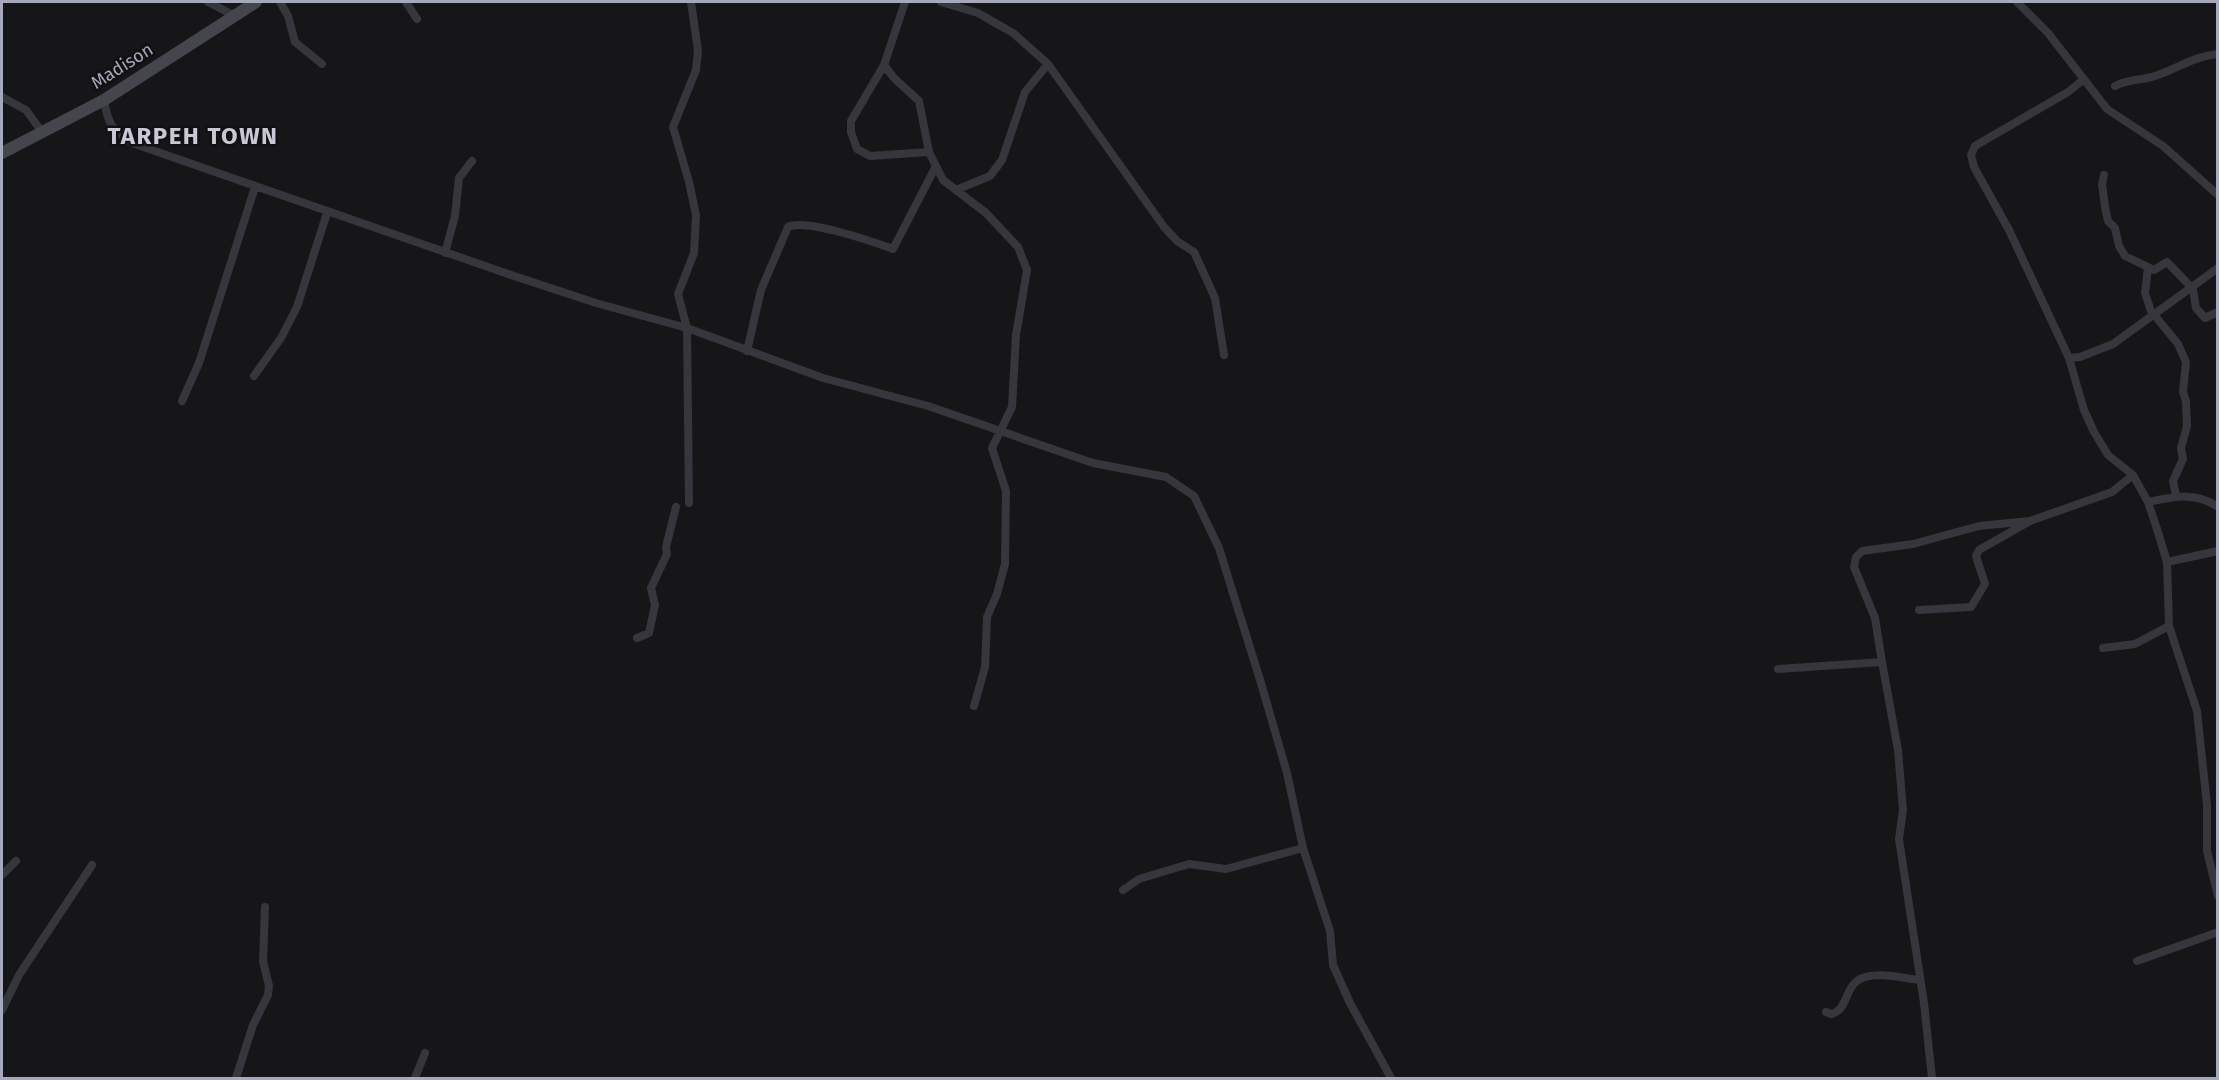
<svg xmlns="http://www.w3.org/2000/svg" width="2219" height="1080" viewBox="0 0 2219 1080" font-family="'Fira Sans',sans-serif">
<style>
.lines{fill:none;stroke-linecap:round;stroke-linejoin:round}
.street{stroke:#36363d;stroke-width:8}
.secondary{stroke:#44454d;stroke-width:12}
.labels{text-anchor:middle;stroke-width:5;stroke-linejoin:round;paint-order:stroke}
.street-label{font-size:18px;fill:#a6a9b9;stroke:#111013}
.district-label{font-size:24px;font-weight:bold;letter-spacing:1.5px;fill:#c8c9d4;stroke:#111013}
</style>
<rect width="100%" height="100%" fill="#161518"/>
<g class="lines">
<path class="street" d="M 208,2 L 233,15
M 280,2 L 288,16 L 295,42 L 322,64
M 406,2 L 417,19
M 905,2 L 884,65 L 894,78 L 919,101 L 929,152 L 943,180 L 986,213 L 1018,247 L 1027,270 L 1016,335 L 1012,407 L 992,448 L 1006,491 L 1005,564 L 997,594 L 987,617 L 985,667 L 974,706
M 941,2 L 978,13 L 1013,33 L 1048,64
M 2017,2 L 2048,33 L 2107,109 L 2163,146 L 2218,195
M 884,65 L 851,121 L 851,132 L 857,149 L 870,156 L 929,152
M 2083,80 L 2068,92 L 1975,146 L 1971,155 L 1974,167 L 2009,230 L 2069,358 L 2084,410 L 2094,432 L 2108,455 L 2133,475 L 2148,502 L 2157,529 L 2167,562 L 2169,626 L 2197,711 L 2207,805 L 2207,851 L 2218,896
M 2115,86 C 2130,78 2141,81 2155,76 C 2177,69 2194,56 2218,54
M 2,97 L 26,110 L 42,132
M 104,100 C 108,125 112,129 132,143 L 511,275 L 596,303 L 687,328 L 823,378 L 928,406 L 1093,463 L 1166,477 L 1194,496 L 1219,548 L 1261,683 L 1287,773 L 1303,848 L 1330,931 L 1333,965 L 1350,1003 L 1391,1078
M 2104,175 L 2102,184 L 2105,207 L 2108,221 L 2115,228 L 2119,246 L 2125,256 L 2154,270 L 2167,262 L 2193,289 L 2196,308 L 2205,318 L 2218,312
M 956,190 L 990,176 L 1002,160 L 1025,92 L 1048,64 L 1164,227 L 1177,241 L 1194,252 L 1215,298 L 1224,355
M 445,253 L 455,216 L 459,178 L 472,161
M 2148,268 L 2145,293 L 2151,311 L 2178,344 L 2186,362 L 2183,392 L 2186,401 L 2187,426 L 2181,448 L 2183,459 L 2173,481 L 2176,496
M 747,351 L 761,290 L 788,227 C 805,218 874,242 893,249 L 936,166
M 2069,358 L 2080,357 L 2113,344 L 2218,268
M 254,376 L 281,338 L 297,307 L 327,213
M 182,401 L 199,363 L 255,187
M 2148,502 C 2173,497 2196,491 2218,507
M 689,503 L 687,328 L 678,294 L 694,253 L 696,215 L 689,182 L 673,127 L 696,70 L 698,51 L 691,2
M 2167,562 L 2218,551
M 1919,610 L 1971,607 L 1985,584 L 1976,556 L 1979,550 L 2030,521 L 2112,492 L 2133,475
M 637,638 L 649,633 L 655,605 L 651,588 L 667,554 L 666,547 L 676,507
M 2103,648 L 2135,644 L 2169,626
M 1882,662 L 1898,750 L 1903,810 L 1899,839 L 1924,1003 L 1932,1078
M 1778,669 L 1882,662 L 1875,618 L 1854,567 L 1856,557 L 1862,551 L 1913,544 L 1979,526 L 2030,521
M 2,875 L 16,861
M 1123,890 L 1139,879 L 1189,864 L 1226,869 L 1303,848
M 2137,961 L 2218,932
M 2,1010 L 19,975 L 92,865
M 1826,1012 L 1831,1014 C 1847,1011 1845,989 1857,981 C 1871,970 1902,978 1919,980
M 236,1078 L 253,1025 L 268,995 L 269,986 L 263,961 L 265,907
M 415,1078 L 425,1053"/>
<path class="secondary" d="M 2,153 L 104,100 L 256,2"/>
</g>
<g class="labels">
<g class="street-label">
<text transform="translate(122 66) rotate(-32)" y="6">Madison</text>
</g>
<g class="district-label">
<text x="193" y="144">TARPEH TOWN</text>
</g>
</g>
<rect width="2219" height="1080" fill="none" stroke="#a6a9b9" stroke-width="6"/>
</svg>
